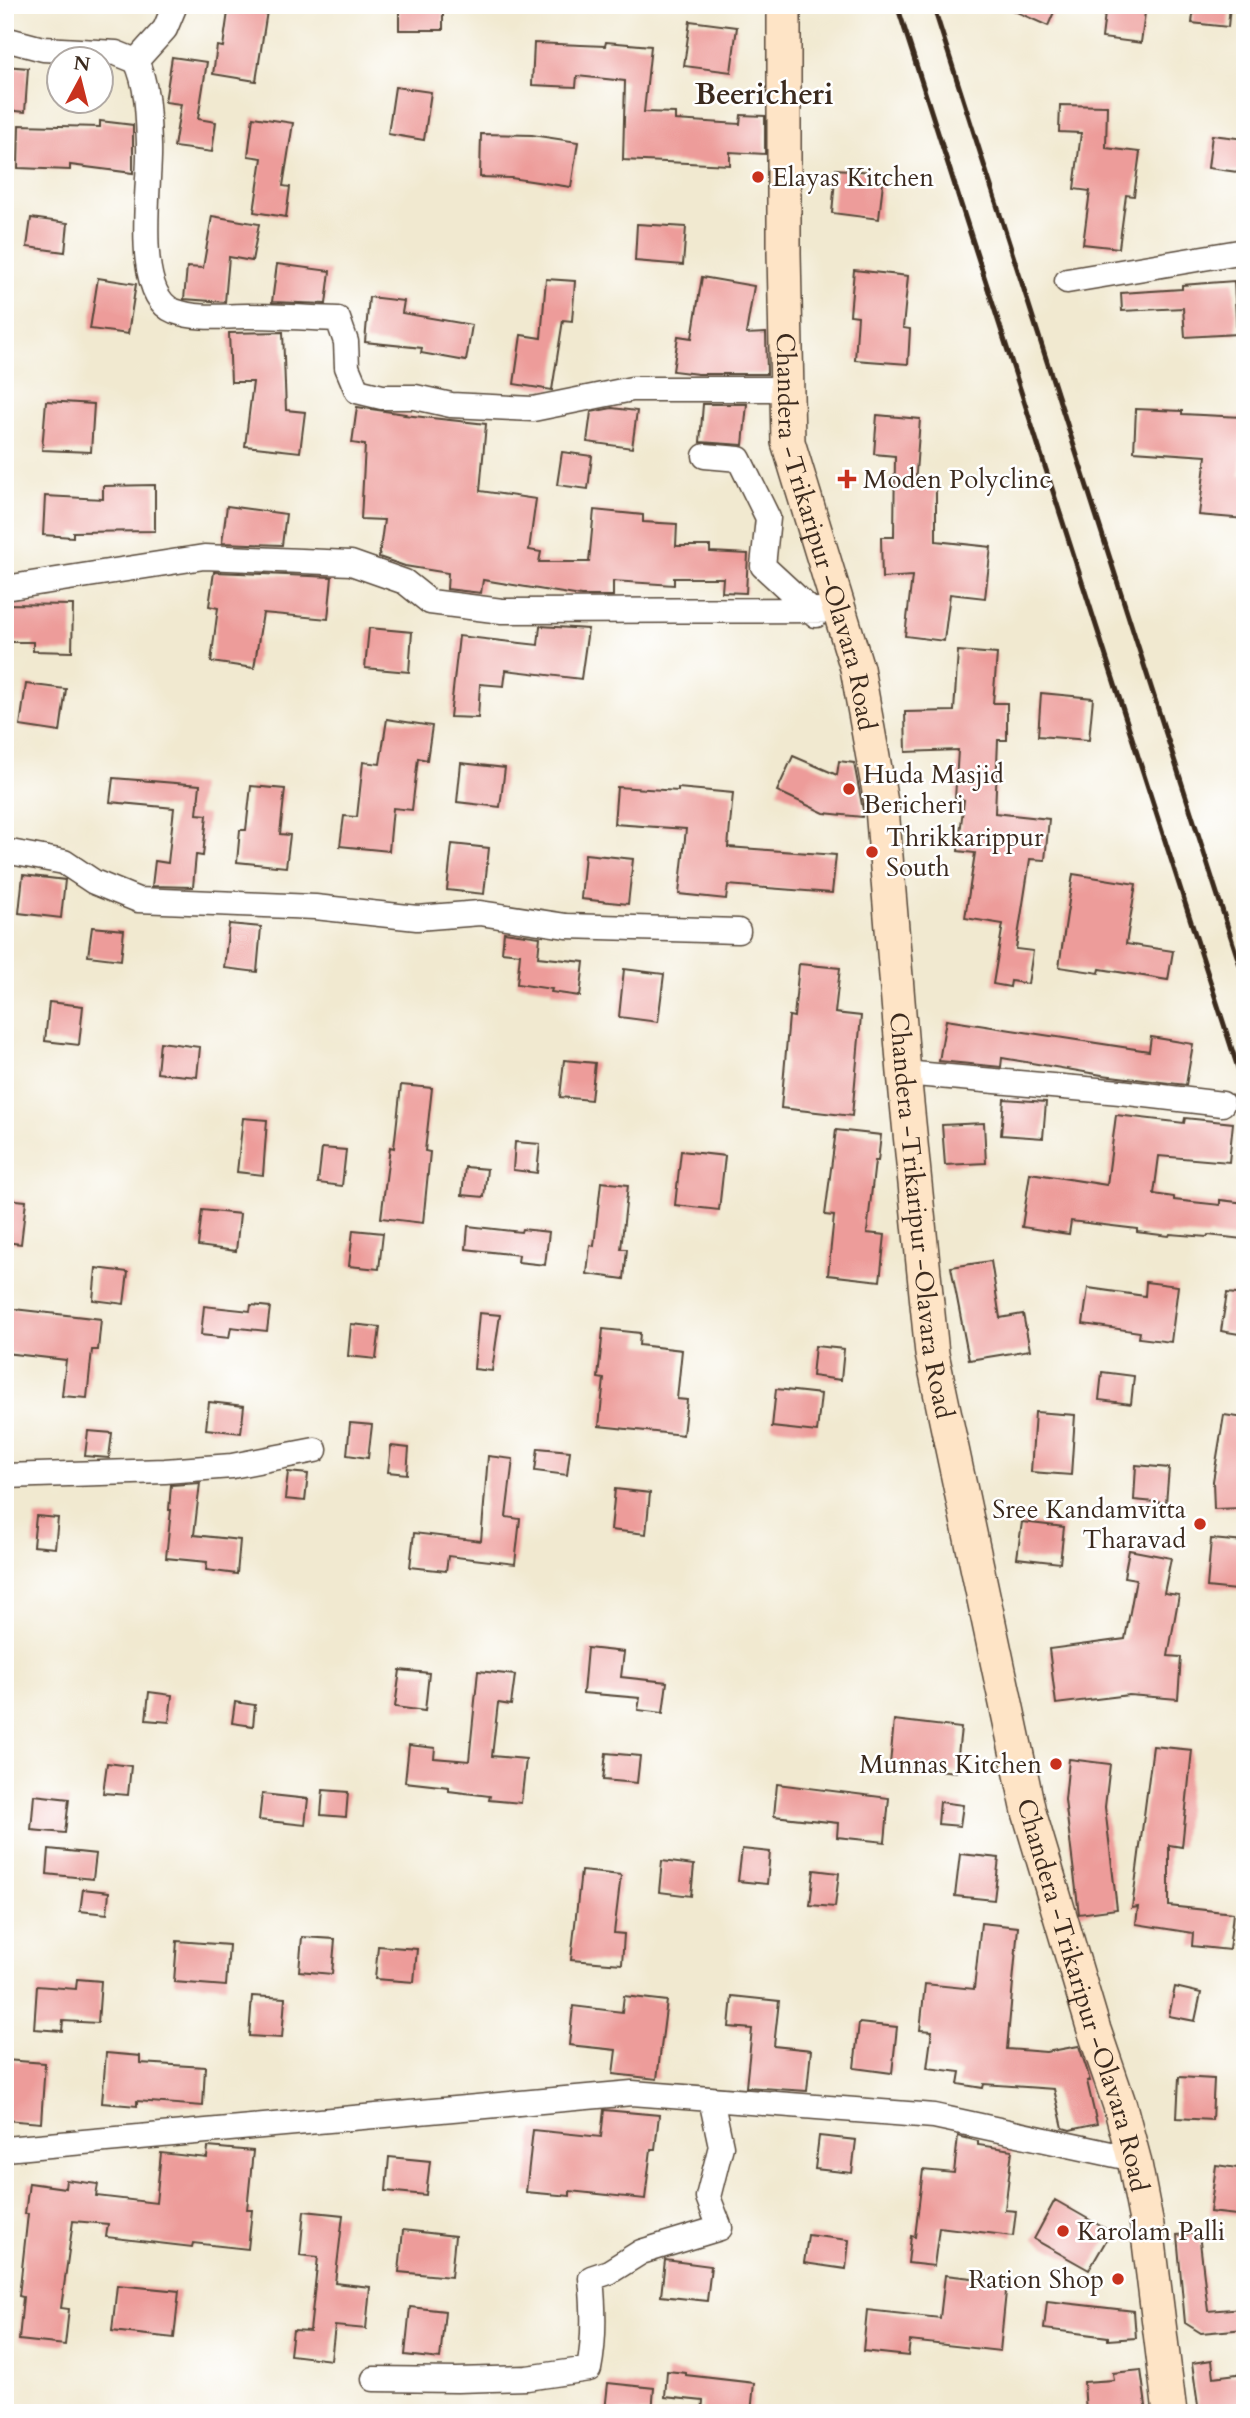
<svg xmlns="http://www.w3.org/2000/svg" width="1250" height="2418" viewBox="0 0 1250 2418" font-family="Cardo,serif">
<style>
.building{fill:#ed9c9a}
.lines{fill:none;stroke-linecap:round;stroke-linejoin:round}
.minor-casing{stroke:#564739;stroke-width:27}
.secondary-casing{stroke:#564739;stroke-width:36}
.minor{stroke:#fff;stroke-width:24}
.secondary{stroke:#fee4c6;stroke-width:33}
.rail{stroke:#3b2a1e;stroke-width:5}
.poi-dot{fill:#c8321e;stroke:#fff;stroke-width:2.5}
.labels{text-anchor:middle;stroke-width:5;stroke-linejoin:round;paint-order:stroke}
.poi-label{font-size:26px;fill:#3b2a1e;stroke:#fff;text-anchor:start}
.street-label{font-size:26px;fill:#3b2a1e;stroke:#fff}
.quarter-label{font-size:30px;font-weight:bold;fill:#3b2a1e;stroke:#fff}
</style>
<rect width="100%" height="100%" fill="#fff"/>
<filter id="ink" filterUnits="userSpaceOnUse"><feTurbulence type="fractalNoise" baseFrequency=".0143" numOctaves="2"/><feDisplacementMap in="SourceGraphic" scale="14" xChannelSelector="R" yChannelSelector="G"/><feConvolveMatrix kernelMatrix="1 2 1 2 8 2 1 2 1" color-interpolation-filters="sRGB"/></filter>
<filter id="wash" filterUnits="userSpaceOnUse"><feTurbulence type="fractalNoise" baseFrequency=".00686" numOctaves="4" result="noise"/><feDisplacementMap in="SourceGraphic" scale="28" xChannelSelector="R" yChannelSelector="G"/><feGaussianBlur stdDeviation="1.57" result="paint"/><feColorMatrix in="noise" values="0 0 0 0 0 0 0 0 0 0 0 0 0 0 0 0 0 1.4 0 .05"/><feComposite in="paint" operator="in"/></filter>
<g filter="url(#wash)">
<rect width="100%" height="100%" fill="#f1e9d0"/>
<g id="blocks">
<path class="building" d="M 229,5 L 268,5 L 256,81 L 213,74 L 217,46 L 223,47 Z
M 399,5 L 443,5 L 443,30 L 399,30 Z
M 1001,5 L 1057,5 L 1048,26 Z
M 1106,5 L 1146,5 L 1141,43 L 1102,38 Z
M 1194,5 L 1230,5 L 1228,27 L 1192,23 Z
M 690,21 L 737,27 L 731,72 L 684,66 Z
M 606,42 L 651,46 L 644,112 L 675,113 L 675,120 L 740,124 L 741,115 L 765,116 L 765,154 L 730,152 L 730,165 L 623,160 L 625,81 L 577,76 L 576,87 L 532,85 L 534,43 L 605,46 Z
M 172,57 L 207,62 L 198,119 L 216,122 L 212,152 L 174,147 L 181,104 L 165,102 Z
M 5,66 L 28,68 L 25,112 L 5,110 Z
M 395,87 L 431,92 L 424,140 L 388,134 Z
M 1060,105 L 1107,106 L 1106,148 L 1140,152 L 1134,196 L 1126,195 L 1119,248 L 1083,244 L 1090,191 L 1074,189 L 1081,133 L 1059,132 Z
M 253,117 L 293,123 L 283,186 L 290,187 L 286,217 L 254,212 L 262,158 L 248,156 Z
M 100,121 L 133,125 L 133,173 L 70,165 L 70,170 L 18,168 L 19,125 L 100,127 Z
M 481,134 L 532,135 L 578,142 L 571,187 L 511,178 L 480,177 Z
M 1212,135 L 1245,139 L 1245,173 L 1208,168 Z
M 836,169 L 884,173 L 879,219 L 832,213 Z
M 212,216 L 259,224 L 252,261 L 229,257 L 225,302 L 184,299 L 187,267 L 203,268 Z
M 31,218 L 68,223 L 65,252 L 27,247 Z
M 637,224 L 686,227 L 683,265 L 635,261 Z
M 277,264 L 330,271 L 326,304 L 272,302 Z
M 854,270 L 908,276 L 903,328 L 910,329 L 908,364 L 855,360 L 858,316 L 850,315 Z
M 702,277 L 754,286 L 746,334 L 766,333 L 767,374 L 698,374 L 673,371 L 678,336 L 692,338 Z
M 98,278 L 136,284 L 128,334 L 90,329 Z
M 546,279 L 575,281 L 572,321 L 563,320 L 552,390 L 514,384 L 521,335 L 541,338 Z
M 1234,281 L 1237,334 L 1185,337 L 1183,308 L 1122,311 L 1121,293 L 1182,289 L 1182,285 Z
M 369,297 L 404,301 L 402,313 L 472,325 L 466,361 L 421,353 L 422,348 L 365,342 Z
M 283,332 L 286,410 L 305,412 L 300,452 L 245,446 L 253,382 L 231,382 L 229,333 Z
M 46,401 L 94,404 L 91,452 L 42,450 Z
M 703,404 L 747,404 L 743,445 L 700,442 Z
M 357,407 L 405,414 L 404,415 L 486,424 L 480,491 L 536,499 L 529,550 L 541,552 L 539,562 L 589,562 L 594,510 L 643,515 L 643,522 L 677,524 L 676,546 L 710,546 L 710,552 L 748,554 L 746,593 L 722,592 L 723,578 L 674,578 L 674,585 L 613,581 L 613,596 L 581,596 L 483,580 L 481,593 L 447,589 L 448,573 L 405,566 L 379,557 L 384,520 L 361,519 L 365,445 L 352,443 Z
M 612,408 L 637,411 L 632,448 L 587,442 L 591,412 Z
M 1136,409 L 1182,411 L 1182,414 L 1242,417 L 1240,475 L 1245,475 L 1245,519 L 1199,515 L 1206,456 L 1134,451 Z
M 877,415 L 920,419 L 915,486 L 936,486 L 936,541 L 991,547 L 985,598 L 950,594 L 944,641 L 905,636 L 912,576 L 882,578 L 881,537 L 894,537 L 895,456 L 874,454 Z
M 562,452 L 592,456 L 588,489 L 557,485 Z
M 155,485 L 155,531 L 73,532 L 73,537 L 43,535 L 45,496 L 103,499 L 103,486 Z
M 227,506 L 286,514 L 282,545 L 222,543 Z
M 214,572 L 332,577 L 328,619 L 263,613 L 254,668 L 211,662 L 218,608 L 209,606 Z
M 5,604 L 73,605 L 72,652 L 33,651 L 33,642 L 5,642 Z
M 540,626 L 588,629 L 581,679 L 506,670 L 504,686 L 480,684 L 478,718 L 450,717 L 459,636 L 538,645 Z
M 369,628 L 412,632 L 409,672 L 365,668 Z
M 958,651 L 997,654 L 993,703 L 1007,703 L 1007,740 L 998,740 L 995,813 L 1049,819 L 1045,860 L 1030,859 L 1016,949 L 1033,951 L 1028,984 L 1011,981 L 1010,987 L 993,984 L 1003,924 L 965,918 L 975,853 L 958,851 L 964,800 L 955,799 L 958,750 L 906,752 L 905,712 L 954,711 Z
M 26,684 L 66,689 L 60,732 L 20,726 Z
M 1041,693 L 1093,698 L 1089,740 L 1038,736 Z
M 387,719 L 432,726 L 427,760 L 418,758 L 412,810 L 393,808 L 389,851 L 340,846 L 344,816 L 357,817 L 363,762 L 380,764 Z
M 793,756 L 837,775 L 839,761 L 854,763 L 863,810 L 862,817 L 824,813 L 777,791 Z
M 461,763 L 505,768 L 500,807 L 457,802 Z
M 113,778 L 200,785 L 197,814 L 207,815 L 203,856 L 196,855 L 193,887 L 152,886 L 155,861 L 168,863 L 174,808 L 110,802 Z
M 251,786 L 285,789 L 280,834 L 290,835 L 286,867 L 237,862 L 240,830 L 246,830 Z
M 617,787 L 678,791 L 678,788 L 733,793 L 728,847 L 836,855 L 832,893 L 728,885 L 726,899 L 679,894 L 686,829 L 614,824 Z
M 452,844 L 489,848 L 484,894 L 447,890 Z
M 585,854 L 633,859 L 628,904 L 581,899 Z
M 1073,874 L 1136,884 L 1126,944 L 1173,951 L 1168,980 L 1100,969 L 1099,973 L 1059,967 Z
M 23,875 L 65,880 L 61,918 L 19,913 Z
M 229,924 L 261,927 L 257,972 L 224,968 Z
M 92,927 L 124,930 L 121,960 L 88,956 Z
M 504,932 L 540,937 L 538,957 L 584,962 L 580,996 L 551,992 L 552,989 L 517,984 L 520,954 L 502,952 Z
M 799,964 L 840,968 L 835,1013 L 861,1016 L 852,1116 L 781,1108 L 789,1016 L 794,1017 Z
M 624,969 L 664,974 L 658,1022 L 619,1017 Z
M 49,1002 L 83,1006 L 79,1045 L 45,1041 Z
M 946,1020 L 1149,1051 L 1151,1037 L 1193,1044 L 1186,1085 L 1102,1075 L 1002,1058 L 1001,1067 L 939,1061 Z
M 160,1042 L 200,1047 L 197,1077 L 157,1073 Z
M 564,1060 L 595,1063 L 591,1100 L 560,1097 Z
M 401,1085 L 432,1088 L 425,1151 L 430,1152 L 423,1223 L 381,1218 L 390,1147 L 394,1148 Z
M 1004,1099 L 1046,1102 L 1043,1138 L 1001,1135 Z
M 1116,1115 L 1184,1123 L 1185,1118 L 1233,1123 L 1229,1162 L 1159,1156 L 1154,1194 L 1174,1197 L 1174,1200 L 1220,1205 L 1220,1200 L 1245,1203 L 1242,1239 L 1208,1235 L 1207,1237 L 1170,1234 L 1169,1236 L 1137,1232 L 1137,1229 L 1071,1221 L 1069,1234 L 1022,1227 L 1030,1173 L 1107,1185 Z
M 243,1118 L 267,1120 L 263,1175 L 237,1172 Z
M 984,1123 L 986,1163 L 945,1165 L 942,1125 Z
M 836,1130 L 881,1135 L 878,1161 L 875,1161 L 867,1233 L 885,1235 L 880,1281 L 828,1275 L 834,1216 L 825,1215 Z
M 515,1142 L 540,1144 L 537,1173 L 513,1170 Z
M 322,1148 L 346,1150 L 342,1186 L 318,1183 Z
M 681,1151 L 725,1156 L 719,1210 L 675,1205 Z
M 465,1167 L 487,1169 L 484,1197 L 462,1195 Z
M 601,1182 L 628,1185 L 621,1249 L 627,1249 L 624,1279 L 587,1274 L 590,1245 L 594,1246 Z
M 5,1199 L 26,1201 L 21,1244 L 5,1242 Z
M 202,1210 L 240,1214 L 236,1251 L 198,1246 Z
M 468,1226 L 521,1232 L 522,1229 L 549,1232 L 545,1265 L 518,1262 L 519,1255 L 466,1249 Z
M 353,1230 L 383,1233 L 379,1269 L 349,1266 Z
M 991,1261 L 1000,1318 L 1023,1314 L 1030,1350 L 969,1360 L 951,1267 Z
M 96,1268 L 128,1272 L 124,1304 L 93,1300 Z
M 1146,1282 L 1178,1286 L 1171,1342 L 1139,1338 L 1140,1332 L 1083,1324 L 1088,1288 L 1145,1296 Z
M 1227,1293 L 1245,1295 L 1245,1335 L 1221,1331 Z
M 251,1305 L 270,1307 L 267,1331 L 231,1327 L 229,1338 L 201,1335 L 204,1306 L 250,1311 Z
M 5,1308 L 101,1319 L 98,1350 L 92,1350 L 87,1398 L 62,1396 L 66,1360 L 5,1353 Z
M 479,1313 L 500,1315 L 492,1371 L 474,1369 Z
M 351,1324 L 380,1327 L 376,1359 L 348,1356 Z
M 603,1329 L 640,1333 L 639,1345 L 682,1350 L 677,1399 L 687,1400 L 683,1435 L 599,1426 L 604,1379 L 598,1378 Z
M 815,1346 L 844,1349 L 841,1380 L 812,1376 Z
M 1102,1372 L 1134,1376 L 1131,1404 L 1099,1400 Z
M 776,1389 L 821,1394 L 817,1432 L 772,1427 Z
M 209,1402 L 244,1406 L 241,1433 L 206,1429 Z
M 1035,1412 L 1075,1415 L 1071,1475 L 1031,1472 Z
M 1224,1415 L 1245,1418 L 1245,1508 L 1214,1509 L 1213,1481 Z
M 350,1423 L 372,1425 L 368,1458 L 347,1455 Z
M 88,1431 L 112,1433 L 109,1458 L 85,1456 Z
M 391,1446 L 409,1448 L 407,1474 L 388,1472 Z
M 538,1448 L 570,1451 L 567,1475 L 535,1471 Z
M 488,1456 L 513,1459 L 506,1517 L 520,1519 L 515,1564 L 448,1556 L 446,1571 L 410,1567 L 414,1533 L 481,1541 Z
M 1136,1465 L 1169,1468 L 1166,1503 L 1134,1500 Z
M 288,1472 L 308,1474 L 305,1501 L 285,1499 Z
M 200,1483 L 194,1535 L 240,1540 L 237,1574 L 206,1570 L 207,1562 L 166,1558 L 171,1510 L 169,1510 L 171,1485 Z
M 615,1489 L 650,1493 L 646,1534 L 611,1530 Z
M 36,1516 L 58,1518 L 55,1548 L 33,1546 Z
M 1022,1522 L 1064,1527 L 1060,1563 L 1017,1558 Z
M 1211,1539 L 1245,1542 L 1245,1591 L 1207,1587 Z
M 1129,1550 L 1171,1558 L 1164,1593 L 1179,1595 L 1168,1656 L 1181,1657 L 1178,1699 L 1129,1695 L 1056,1704 L 1049,1649 L 1125,1639 L 1136,1579 L 1124,1577 Z
M 587,1648 L 624,1652 L 621,1677 L 667,1682 L 663,1713 L 638,1710 L 640,1698 L 583,1693 Z
M 400,1670 L 429,1673 L 425,1711 L 395,1707 Z
M 478,1671 L 515,1675 L 511,1705 L 498,1703 L 492,1756 L 526,1759 L 521,1803 L 489,1800 L 490,1796 L 449,1791 L 449,1787 L 405,1782 L 409,1745 L 435,1748 L 434,1758 L 469,1761 Z
M 149,1692 L 172,1695 L 169,1722 L 146,1720 Z
M 235,1702 L 255,1705 L 253,1726 L 232,1723 Z
M 894,1720 L 961,1728 L 956,1772 L 890,1765 Z
M 1153,1746 L 1192,1750 L 1182,1847 L 1169,1845 L 1169,1906 L 1233,1913 L 1229,1950 L 1192,1946 L 1193,1933 L 1136,1924 L 1138,1907 L 1132,1908 Z
M 606,1753 L 640,1756 L 637,1783 L 603,1780 Z
M 1069,1759 L 1110,1764 L 1105,1807 L 1117,1909 L 1079,1914 L 1065,1800 Z
M 107,1763 L 131,1766 L 128,1795 L 103,1793 Z
M 777,1784 L 889,1798 L 885,1842 L 837,1837 L 838,1823 L 774,1816 Z
M 323,1790 L 348,1792 L 346,1817 L 321,1815 Z
M 262,1794 L 308,1799 L 305,1825 L 259,1820 Z
M 34,1795 L 69,1799 L 65,1833 L 31,1830 Z
M 940,1802 L 963,1805 L 960,1826 L 938,1824 Z
M 49,1849 L 96,1854 L 93,1879 L 47,1874 Z
M 742,1849 L 770,1852 L 767,1884 L 738,1881 Z
M 960,1854 L 999,1858 L 994,1900 L 955,1896 Z
M 662,1861 L 694,1865 L 691,1896 L 659,1892 Z
M 814,1870 L 839,1873 L 835,1907 L 810,1905 Z
M 581,1871 L 621,1875 L 614,1933 L 624,1934 L 622,1964 L 571,1960 Z
M 83,1889 L 109,1892 L 107,1914 L 80,1911 Z
M 981,1923 L 1018,1927 L 1007,2049 L 1046,2052 L 1079,2046 L 1087,2070 L 1090,2081 L 1087,2081 L 1097,2124 L 1070,2130 L 1063,2128 L 1054,2089 L 984,2084 L 983,2088 L 958,2084 L 960,2072 L 927,2068 L 932,2031 L 920,2030 L 925,1984 L 974,1989 Z
M 302,1937 L 335,1939 L 332,1974 L 299,1971 Z
M 177,1941 L 229,1945 L 226,1986 L 174,1982 Z
M 378,1946 L 417,1949 L 414,1982 L 375,1979 Z
M 77,1979 L 101,1981 L 98,2023 L 63,2021 L 62,2031 L 34,2029 L 37,1986 L 76,1989 Z
M 1175,1987 L 1201,1993 L 1195,2021 L 1169,2016 Z
M 252,1996 L 285,1998 L 282,2038 L 249,2036 Z
M 624,1996 L 667,2001 L 657,2079 L 613,2074 L 616,2050 L 569,2045 L 573,2006 L 622,2012 Z
M 732,1996 L 779,2001 L 774,2046 L 811,2050 L 807,2091 L 746,2087 L 752,2029 L 729,2027 Z
M 859,2023 L 897,2027 L 892,2073 L 854,2068 Z
M 106,2053 L 140,2056 L 140,2063 L 205,2067 L 203,2106 L 137,2101 L 137,2106 L 102,2103 Z
M 5,2060 L 45,2063 L 41,2123 L 5,2120 Z
M 1179,2077 L 1214,2079 L 1212,2120 L 1177,2118 Z
M 604,2110 L 659,2115 L 655,2149 L 651,2149 L 645,2199 L 570,2191 L 570,2196 L 526,2192 L 533,2130 L 601,2137 Z
M 819,2136 L 856,2140 L 852,2173 L 815,2169 Z
M 958,2136 L 978,2141 L 978,2145 L 1012,2150 L 1005,2210 L 1016,2211 L 1013,2236 L 939,2227 L 934,2266 L 908,2263 L 911,2236 L 915,2237 L 923,2170 L 954,2173 Z
M 208,2147 L 253,2151 L 247,2210 L 252,2210 L 248,2249 L 193,2243 L 192,2247 L 106,2237 L 108,2224 L 73,2221 L 61,2308 L 69,2309 L 65,2345 L 19,2340 L 23,2297 L 19,2296 L 28,2214 L 25,2214 L 29,2183 L 65,2188 L 66,2180 L 98,2184 L 96,2196 L 156,2203 L 161,2153 L 207,2158 Z
M 389,2157 L 430,2161 L 426,2195 L 386,2191 Z
M 1216,2165 L 1245,2169 L 1245,2216 L 1210,2212 Z
M 1055,2200 L 1111,2232 L 1089,2270 L 1034,2239 Z
M 304,2211 L 343,2215 L 335,2283 L 370,2287 L 366,2329 L 335,2326 L 331,2360 L 290,2355 L 293,2330 L 310,2331 L 318,2257 L 300,2255 Z
M 403,2230 L 455,2236 L 451,2277 L 399,2272 Z
M 1199,2233 L 1208,2311 L 1243,2308 L 1245,2329 L 1201,2333 L 1185,2323 L 1177,2235 Z
M 808,2235 L 849,2240 L 846,2269 L 804,2263 Z
M 665,2260 L 711,2266 L 707,2301 L 661,2296 Z
M 945,2275 L 1007,2282 L 1000,2351 L 910,2341 L 908,2356 L 863,2351 L 867,2310 L 940,2318 Z
M 117,2285 L 179,2291 L 174,2338 L 112,2331 Z
M 1047,2301 L 1134,2311 L 1136,2338 L 1108,2340 L 1108,2337 L 1044,2329 Z
M 410,2307 L 445,2311 L 440,2359 L 405,2355 Z
M 1212,2360 L 1214,2377 L 1245,2373 L 1245,2413 L 1199,2413 L 1192,2363 Z
M 1141,2370 L 1147,2413 L 1086,2413 L 1084,2382 L 1114,2380 L 1113,2373 Z
M 667,2371 L 686,2373 L 686,2375 L 754,2383 L 751,2413 L 702,2413 L 703,2401 L 665,2397 Z
M 608,2383 L 654,2388 L 652,2413 L 605,2411 Z"/>
</g>
</g>
<g filter="url(#ink)">
<use href="#blocks" fill-opacity="0" stroke="#564739" stroke-width="2"/>
<g class="lines">
<defs>
<path id="minor" d="M 5,39 L 43,49 L 116,53 L 136,61 L 165,29 L 175,5
M 136,61 C 148,86 148,117 149,145 C 151,181 131,294 174,311 C 199,320 222,316 248,316 C 278,316 308,318 338,319 L 346,342 L 347,367 L 357,391 L 382,397 L 415,397 L 451,405 L 533,409 L 632,389 L 787,389
M 1067,281 L 1245,251
M 705,456 L 739,459 L 768,518 L 763,566 L 816,615
M 5,588 L 204,557 L 351,563 L 405,582 L 430,602 L 502,611 L 841,610
M 5,851 L 64,862 L 94,882 L 138,900 L 315,907 L 417,918 L 480,913 L 566,926 L 738,931
M 904,1073 L 1120,1092 L 1222,1104
M 5,1476 L 165,1471 L 232,1466 L 315,1450
M 5,2149 L 632,2093 L 934,2116 L 1134,2159
M 374,2379 L 457,2380 L 527,2378 L 589,2369 C 595,2339 594,2308 591,2278 L 609,2272 L 641,2252 L 720,2228 L 708,2197 L 721,2146 L 711,2099"/>
<g id="secondary">
<path id="s1" d="M 784,5 L 784,253 L 788,442 L 857,668 L 882,808 L 904,1073 L 932,1354 L 1029,1812 L 1094,2030 L 1120,2106 L 1134,2159 L 1147,2226 L 1170,2413"/>
</g>
</defs>
<use href="#minor" class="minor-casing"/>
<use href="#secondary" class="secondary-casing"/>
<use href="#minor" class="minor"/>
<use href="#secondary" class="secondary"/>
<path class="rail" d="M 897,5 L 1245,1090
M 933,5 L 1245,981"/>
</g>
</g>
<g class="poi-dot">
<circle cx="758" cy="177" r="7"/>
<path d="M843.5 468.5h7v7h7v7h-7v7h-7v-7h-7v-7h7z"/>
<circle cx="849" cy="789" r="7"/>
<circle cx="872" cy="852" r="7"/>
<circle cx="1200" cy="1524" r="7"/>
<circle cx="1056" cy="1764" r="7"/>
<circle cx="1063" cy="2231" r="7"/>
<circle cx="1118" cy="2279" r="7"/>
</g>
<g class="labels">
<g class="poi-label">
<text x="772" y="186">Elayas Kitchen</text>
<text x="863" y="488">Moden Polyclinc</text>
<text x="863" y="783">Huda Masjid<tspan x="863" dy="30">Bericheri</tspan></text>
<text x="886" y="846">Thrikkarippur<tspan x="886" dy="30">South</tspan></text>
<text x="1186" y="1518" text-anchor="end">Sree Kandamvitta<tspan x="1186" dy="30">Tharavad</tspan></text>
<text x="1042" y="1773" text-anchor="end">Munnas Kitchen</text>
<text x="1077" y="2240">Karolam Palli</text>
<text x="1104" y="2288" text-anchor="end">Ration Shop</text>
</g>
<g class="street-label">
<text dy="9" stroke="none"><textPath href="#s1" startOffset="532">Chandera -Trikaripur -Olavara Road</textPath></text>
<text dy="9" stroke="none"><textPath href="#s1" startOffset="1225">Chandera -Trikaripur -Olavara Road</textPath></text>
<text dy="9" stroke="none"><textPath href="#s1" startOffset="2023">Chandera -Trikaripur -Olavara Road</textPath></text>
</g>
<g class="quarter-label">
<text x="764" y="104">Beericheri</text>
</g>
</g>
<rect width="1250" height="2418" fill="none" stroke="#fff" stroke-width="28"/>
<g transform="translate(80 80) rotate(7)"><circle r="33" fill="#ffffff" stroke="#b1aaa5" stroke-width="2"/>
<path d="M0-5L12 26L0 18L-12 26Z" fill="#c8321e"/>
<text y="-10" font-size="19" font-weight="bold" text-anchor="middle" fill="#3b2a1e">N</text>
</g>
</svg>
